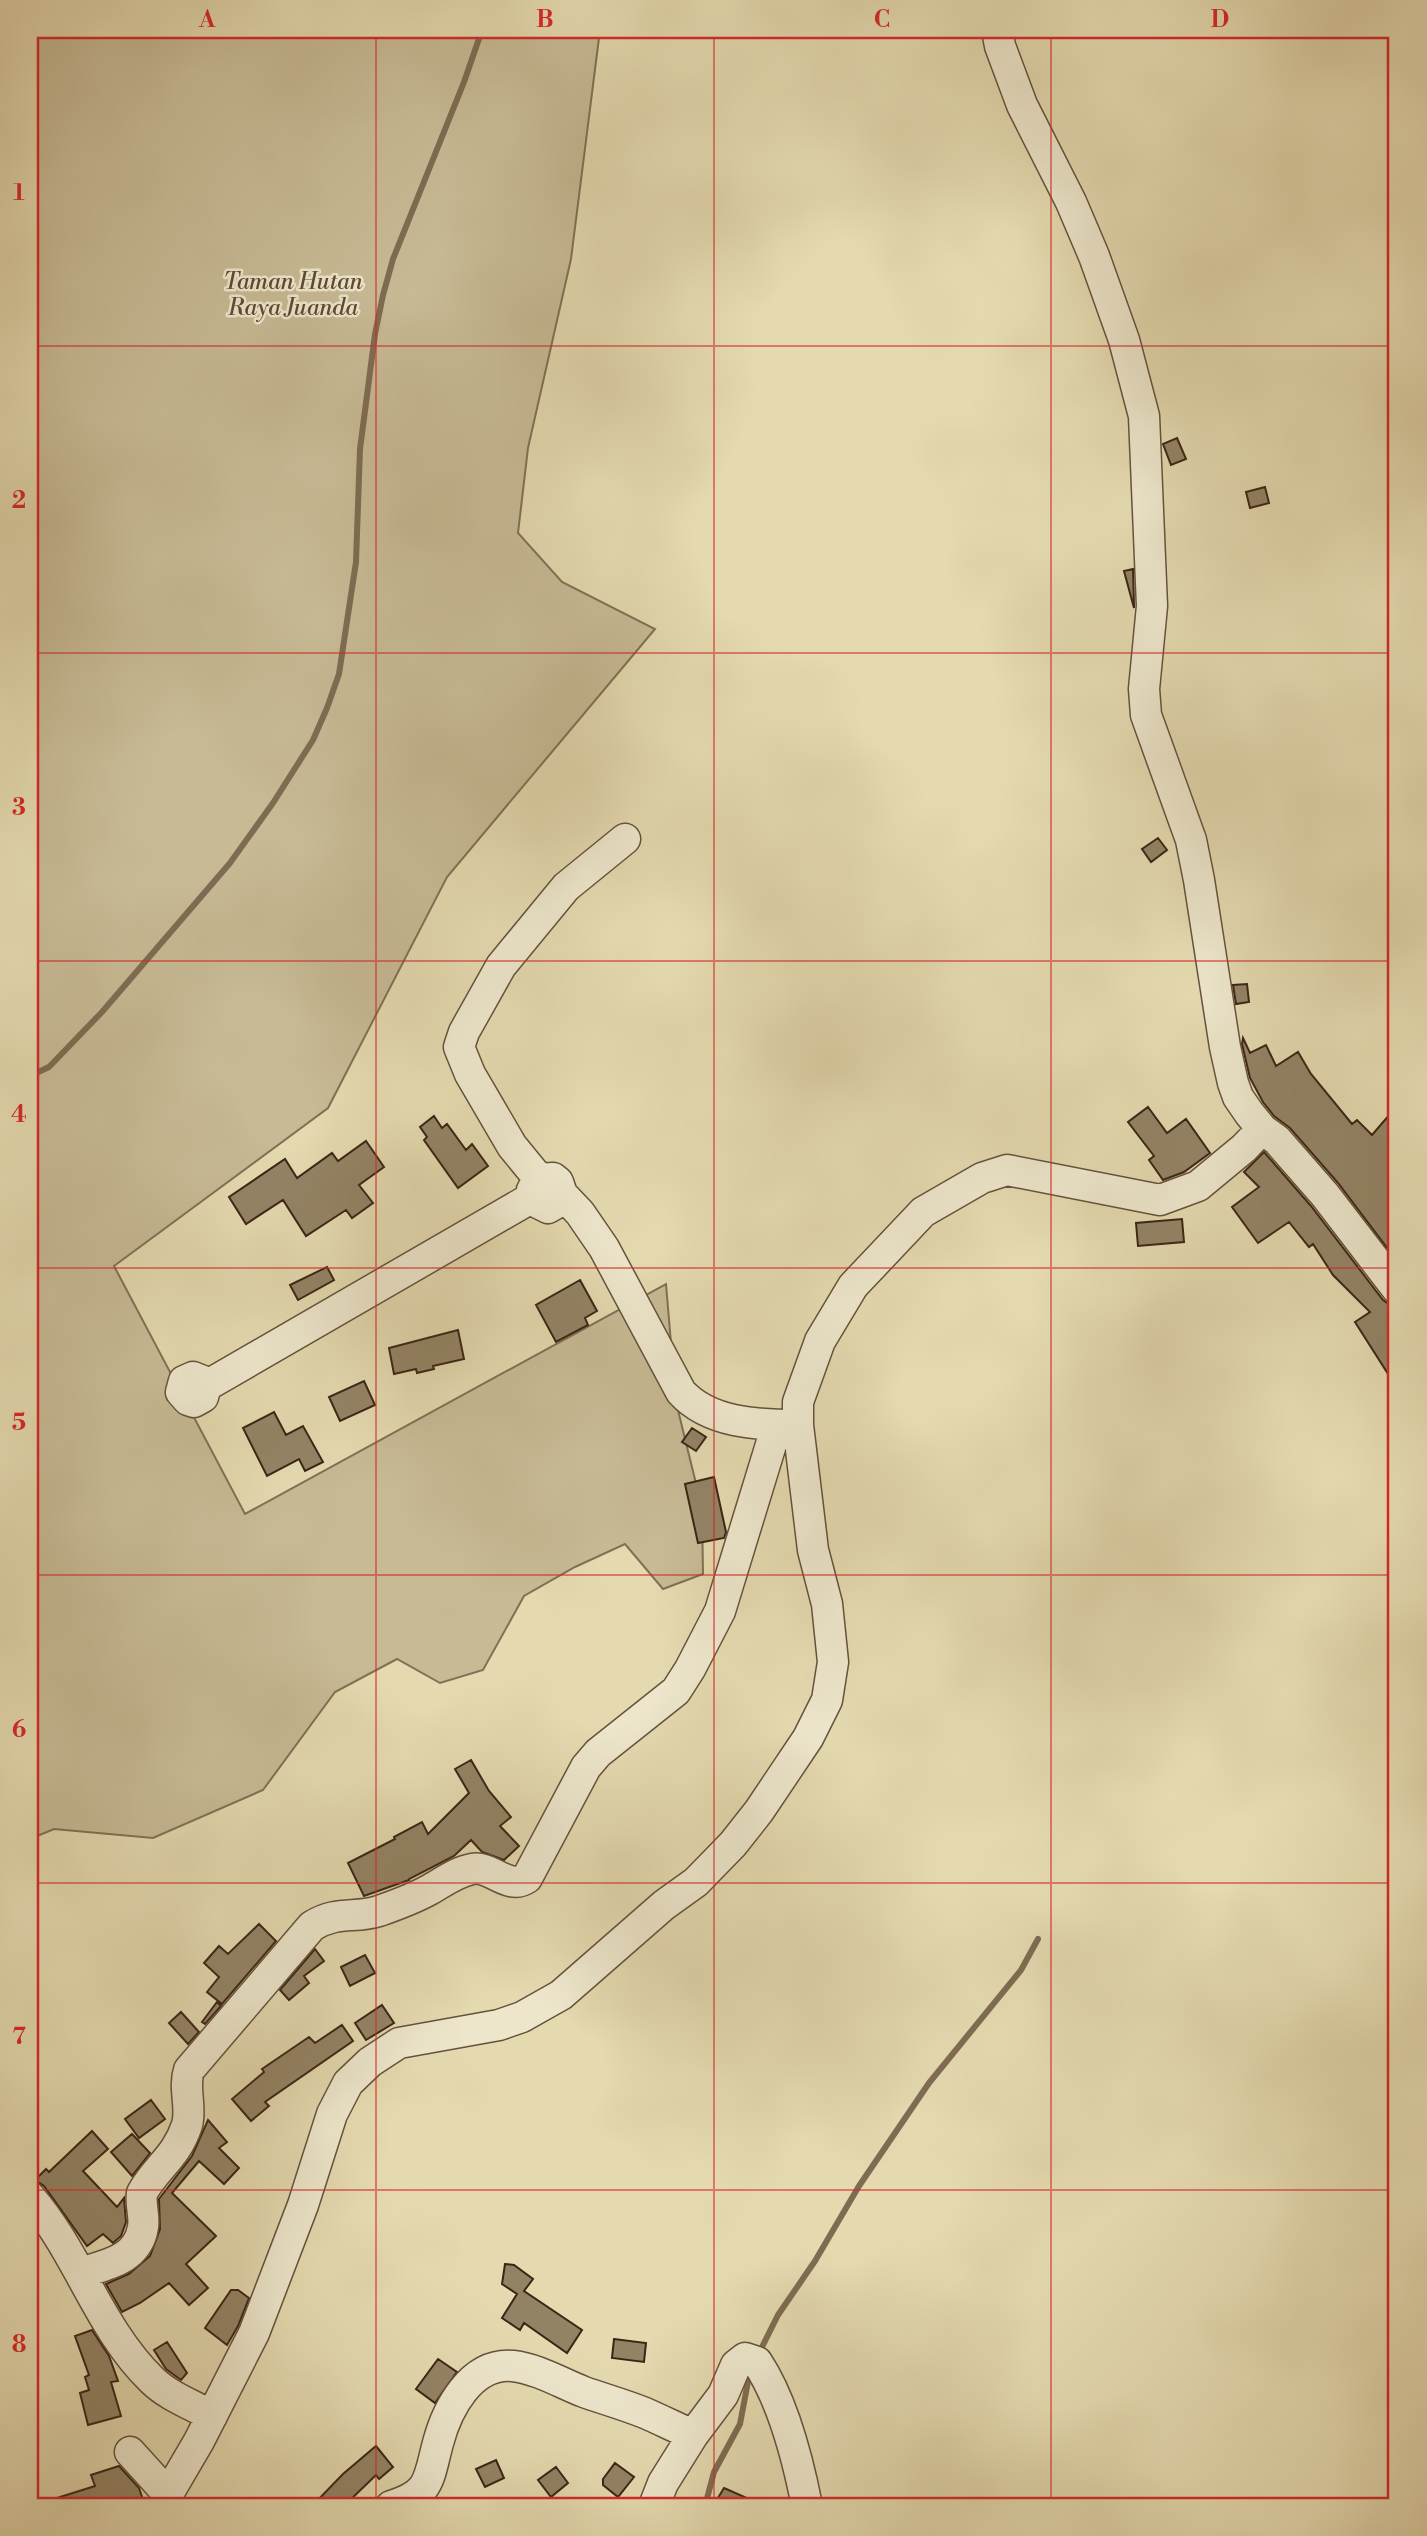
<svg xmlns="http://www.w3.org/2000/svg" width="1427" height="2536" viewBox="0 0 1427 2536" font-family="'Libre Bodoni',serif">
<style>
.green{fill:#c7ba95;stroke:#817055;stroke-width:2}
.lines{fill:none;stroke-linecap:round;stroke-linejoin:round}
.stream{stroke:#7e6c52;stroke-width:6}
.building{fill:#938365;stroke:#3b2515;stroke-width:2}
.minor-casing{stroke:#65523c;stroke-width:33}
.minor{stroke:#ede6cb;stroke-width:30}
.grid{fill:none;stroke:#d62828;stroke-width:2;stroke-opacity:0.55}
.labels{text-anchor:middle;stroke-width:5;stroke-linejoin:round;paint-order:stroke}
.park-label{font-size:23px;font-style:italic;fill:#5e4a35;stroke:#ede6cb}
.neatline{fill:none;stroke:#d62828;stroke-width:2.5}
.grid-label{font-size:23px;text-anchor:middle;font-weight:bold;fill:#d62828}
</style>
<rect width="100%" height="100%" fill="#e4d9af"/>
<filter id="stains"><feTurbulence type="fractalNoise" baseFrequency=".00286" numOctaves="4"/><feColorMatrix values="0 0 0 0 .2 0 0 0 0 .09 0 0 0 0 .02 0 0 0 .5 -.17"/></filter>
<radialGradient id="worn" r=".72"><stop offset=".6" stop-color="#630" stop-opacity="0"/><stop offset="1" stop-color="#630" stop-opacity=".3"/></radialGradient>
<path class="green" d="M 30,30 L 600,30 L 571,259 L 528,448 L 518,533 L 562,582 L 655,629 L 447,877 L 328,1108 L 114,1266 L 245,1514 L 666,1284 L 676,1402 L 702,1508 L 703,1574 L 663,1589 L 625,1544 L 575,1567 L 524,1596 L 483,1670 L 440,1683 L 397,1659 L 335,1692 L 263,1790 L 153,1838 L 54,1829 L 30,1839 Z"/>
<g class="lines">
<path class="stream" d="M 30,1076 L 49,1067 L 102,1012 L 230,863 L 273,803 L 313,740 L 327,708 L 339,674 L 356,562 L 360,449 L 375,334 L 383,295 L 393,259 L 464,82 L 482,30
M 758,2355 L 778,2315 L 815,2261 L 859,2186 L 929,2083 L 1021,1970 L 1038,1939
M 705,2506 L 714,2472 L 740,2424 L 750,2371"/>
</g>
<path class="building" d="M 1177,438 L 1186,459 L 1171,465 L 1163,444 Z
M 1265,487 L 1269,503 L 1250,508 L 1246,492 Z
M 1133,569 L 1134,606 L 1134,608 L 1124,571 Z
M 1158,838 L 1167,850 L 1151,862 L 1142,849 Z
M 1247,984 L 1249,1002 L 1236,1004 L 1233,985 Z
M 1243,1038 L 1250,1053 L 1266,1045 L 1276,1066 L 1298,1052 L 1311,1074 L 1352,1124 L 1357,1120 L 1372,1135 L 1397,1106 L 1397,1261 L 1338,1183 L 1290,1128 L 1274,1116 L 1263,1102 L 1250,1078 L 1242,1044 Z
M 1148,1107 L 1167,1133 L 1186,1119 L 1210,1153 L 1184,1172 L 1163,1180 L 1149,1160 L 1154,1156 L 1128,1122 Z
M 434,1116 L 442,1128 L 447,1124 L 466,1150 L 472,1144 L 488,1166 L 458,1188 L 424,1140 L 427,1137 L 420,1127 Z
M 366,1141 L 384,1167 L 359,1185 L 373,1203 L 352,1218 L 346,1210 L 306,1236 L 283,1200 L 246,1224 L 229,1197 L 285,1159 L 297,1178 L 332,1153 L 338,1161 Z
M 1264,1152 L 1311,1206 L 1383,1300 L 1390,1305 L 1397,1306 L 1397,1388 L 1355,1322 L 1370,1312 L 1333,1275 L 1313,1244 L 1309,1247 L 1289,1222 L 1258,1243 L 1232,1207 L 1259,1187 L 1244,1172 Z
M 1182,1219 L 1184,1242 L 1138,1246 L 1136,1223 Z
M 327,1267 L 334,1280 L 298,1300 L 290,1285 Z
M 580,1280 L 597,1311 L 585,1318 L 588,1325 L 556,1342 L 536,1305 Z
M 458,1330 L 464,1359 L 433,1366 L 434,1369 L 417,1373 L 416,1369 L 394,1374 L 389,1348 Z
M 364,1381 L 375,1405 L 340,1421 L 329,1397 Z
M 274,1412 L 286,1435 L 303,1426 L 323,1462 L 305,1471 L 299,1459 L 267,1476 L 243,1428 Z
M 692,1428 L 706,1437 L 696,1451 L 682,1442 Z
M 714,1477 L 726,1532 L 724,1538 L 698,1543 L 685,1484 Z
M 471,1760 L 489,1791 L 511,1817 L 500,1826 L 519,1846 L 504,1860 L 482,1852 L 471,1840 L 454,1856 L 409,1879 L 409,1880 L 364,1896 L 348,1863 L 395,1839 L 394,1837 L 422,1822 L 428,1834 L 469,1793 L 455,1769 Z
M 259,1924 L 276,1941 L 222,2004 L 207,1992 L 219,1977 L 204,1963 L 219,1946 L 228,1954 Z
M 315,1949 L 324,1961 L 304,1976 L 309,1983 L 289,2000 L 280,1990 Z
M 365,1955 L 375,1973 L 350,1986 L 341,1967 Z
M 217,2002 L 221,2006 L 205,2024 L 202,2022 Z
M 382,2005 L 394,2023 L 366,2040 L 355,2023 Z
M 181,2012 L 199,2032 L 188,2044 L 169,2023 Z
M 342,2025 L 353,2041 L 265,2102 L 269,2106 L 251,2121 L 232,2099 L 264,2072 L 262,2069 L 309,2037 L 315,2043 Z
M 151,2100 L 165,2119 L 139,2138 L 125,2119 Z
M 208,2120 L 227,2142 L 219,2148 L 239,2168 L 224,2184 L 199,2161 L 172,2193 L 216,2236 L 186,2264 L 208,2288 L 189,2305 L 169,2283 L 140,2303 L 122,2312 L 106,2284 L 129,2274 L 150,2256 L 160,2229 L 159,2199 L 192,2156 Z
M 92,2131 L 108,2149 L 83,2171 L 117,2207 L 124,2198 L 126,2222 L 121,2236 L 113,2243 L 103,2234 L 87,2246 L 44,2186 L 35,2180 L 46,2169 L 49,2172 Z
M 132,2134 L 150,2153 L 132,2176 L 111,2152 Z
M 505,2264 L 514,2265 L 533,2279 L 524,2291 L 582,2330 L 567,2353 L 524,2323 L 520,2330 L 502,2318 L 517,2294 L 502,2284 Z
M 231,2290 L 238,2290 L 249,2298 L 238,2326 L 227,2345 L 205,2328 Z
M 92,2330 L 109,2356 L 118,2381 L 111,2382 L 121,2416 L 88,2425 L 80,2393 L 89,2390 L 85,2377 L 89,2375 L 75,2336 Z
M 614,2339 L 646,2343 L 644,2362 L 612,2358 Z
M 167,2342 L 187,2373 L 181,2380 L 166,2369 L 154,2350 Z
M 438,2359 L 457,2372 L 435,2403 L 416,2389 Z
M 376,2446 L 393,2467 L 379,2479 L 376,2475 L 344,2506 L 312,2506 L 343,2474 Z
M 496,2460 L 504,2478 L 485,2487 L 476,2469 Z
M 615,2463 L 634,2477 L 618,2497 L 603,2485 L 603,2479 Z
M 119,2466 L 139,2488 L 145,2506 L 41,2506 L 41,2503 L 95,2486 L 91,2475 Z
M 556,2467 L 568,2483 L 551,2497 L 538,2480 Z
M 724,2488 L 765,2506 L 713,2506 Z"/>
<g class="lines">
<defs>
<path id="minor" d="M 997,30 L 1000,46 L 1022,105 L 1071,202 L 1094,256 L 1124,340 L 1144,416 L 1152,606 L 1144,689 L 1146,715 L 1191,840 L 1199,880 L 1225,1047 L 1233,1083 L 1238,1097 L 1249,1113 L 1262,1129 L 1277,1140 L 1325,1195 L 1397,1289
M 539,1179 L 512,1146 L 470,1074 L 459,1047 L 464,1032 L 501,966 L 566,887 L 625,839
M 562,1194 L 560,1201 L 548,1208 L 536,1202 L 532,1190 L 539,1179 L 553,1178 L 558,1182 L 562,1194 L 580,1213 L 604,1248 L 681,1392 C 709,1423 757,1425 797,1425
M 206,1386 L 203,1381 L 193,1377 L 184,1381 L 181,1392 L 188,1400 L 194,1402 L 203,1397 L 206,1386 L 533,1197
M 30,2197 C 78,2252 99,2329 152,2380 C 168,2396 193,2405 212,2416
M 80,2273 C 106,2265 138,2260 143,2227 C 145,2216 140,2205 142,2193 C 156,2167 176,2158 187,2125 C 192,2107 183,2088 189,2070 L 312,1926 C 338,1910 354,1919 379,1911 C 396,1905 413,1899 429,1890 C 442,1883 456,1872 472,1869 C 491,1865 508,1891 527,1878 L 586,1767 L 598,1753 L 676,1691 L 690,1669 L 720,1611 L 777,1425
M 130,2452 L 168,2494
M 167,2506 L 168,2494 L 199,2441 L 254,2333 L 303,2205 L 332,2114 L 348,2083 L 370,2062 L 399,2043 L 499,2025 L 522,2017 L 561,1995 L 664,1905 L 696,1882 L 733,1844 L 759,1811 L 808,1738 L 827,1700 L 833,1662 L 827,1604 L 813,1550 L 798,1425 L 798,1402 L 820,1341 L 853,1286 L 923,1212 L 982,1178 L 1007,1170 L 1160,1200 L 1198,1186 L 1244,1148 L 1262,1129
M 391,2506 C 431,2494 428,2480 438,2443 C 447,2409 471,2362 513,2366 C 538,2369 561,2383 584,2392 C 604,2399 625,2405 645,2413 C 661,2420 677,2428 693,2435
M 654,2506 L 663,2483 L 693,2435 L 723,2395 L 736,2365 L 745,2358 L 757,2362 C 783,2401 798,2460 807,2506"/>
</defs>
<use href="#minor" class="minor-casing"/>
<use href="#minor" class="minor"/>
</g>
<path class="grid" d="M 376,30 L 376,2506M 714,30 L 714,2506M 1051,30 L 1051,2506M 30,346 L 1397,346M 30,653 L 1397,653M 30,961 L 1397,961M 30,1268 L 1397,1268M 30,1575 L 1397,1575M 30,1883 L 1397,1883M 30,2190 L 1397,2190"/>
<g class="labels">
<g class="park-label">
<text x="293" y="289">Taman Hutan<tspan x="293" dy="26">Raya Juanda</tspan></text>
</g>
</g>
<rect width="1427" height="2536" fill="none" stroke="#e4d9af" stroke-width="77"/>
<rect x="38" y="38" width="1350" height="2460" class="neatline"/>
<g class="grid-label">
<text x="207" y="27">A</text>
<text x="545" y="27">B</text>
<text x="882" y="27">C</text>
<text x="1220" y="27">D</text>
<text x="19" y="200">1</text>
<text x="19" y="508">2</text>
<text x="19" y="815">3</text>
<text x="19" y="1122">4</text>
<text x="19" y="1430">5</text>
<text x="19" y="1737">6</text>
<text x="19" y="2044">7</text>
<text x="19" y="2352">8</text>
</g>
<rect width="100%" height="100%" filter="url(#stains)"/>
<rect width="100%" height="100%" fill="url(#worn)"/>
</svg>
